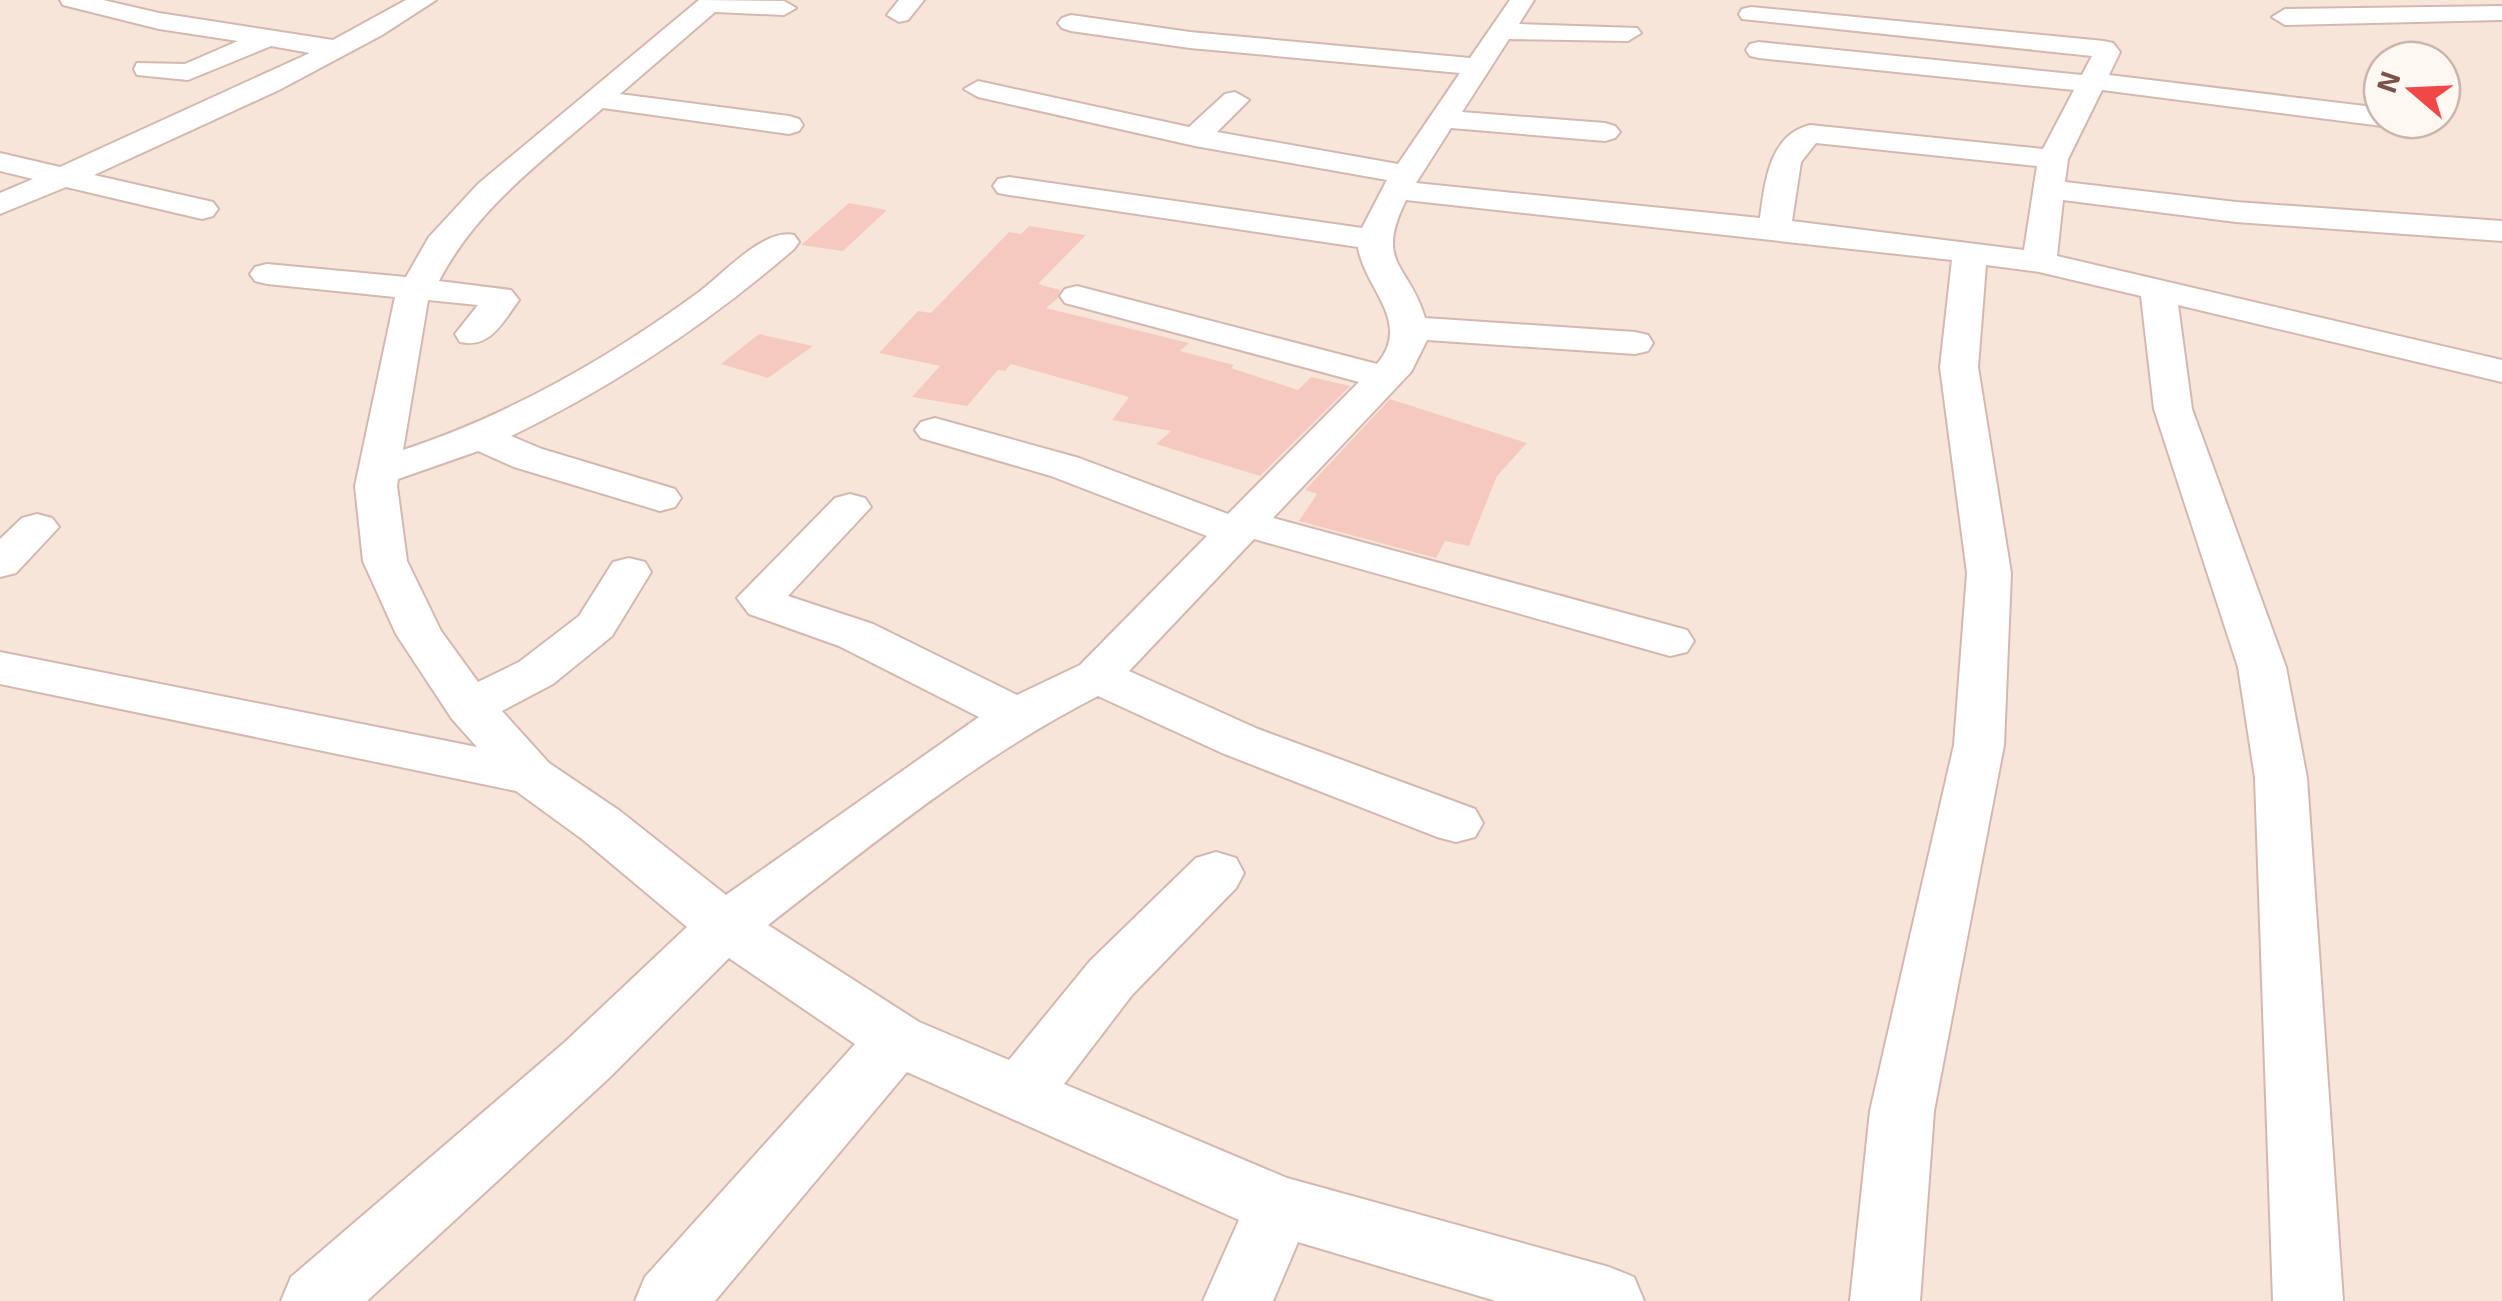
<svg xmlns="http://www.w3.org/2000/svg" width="2502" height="1301" viewBox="0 0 2502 1301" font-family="'Exo 2',sans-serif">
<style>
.residential{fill:#f8e5da;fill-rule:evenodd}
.building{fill:#f6c9bf}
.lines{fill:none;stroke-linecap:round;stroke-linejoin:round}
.minor-casing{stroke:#d4b8b0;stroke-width:4}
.minor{fill:#fff;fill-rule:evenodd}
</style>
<rect width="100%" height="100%" fill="#fef2ea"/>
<path class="residential" d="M 0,0 L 2502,0 L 2502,1301 L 0,1301 ZM 2382,60 L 2442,60 L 2442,120 L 2382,120 Z"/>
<path class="building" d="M 849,203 L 887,210 L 843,251 L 801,245 Z
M 1029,226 L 1086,235 L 1038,284 L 1060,290 L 1057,299 L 1046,308 L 1189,343 L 1180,351 L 1234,365 L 1231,368 L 1298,390 L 1311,377 L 1350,386 L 1260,476 L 1156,444 L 1171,431 L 1112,420 L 1129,397 L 1011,364 L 1005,371 L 998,370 L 967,406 L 912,397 L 940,366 L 879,353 L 918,311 L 931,313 L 1009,232 L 1021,234 Z
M 759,334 L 813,346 L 768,378 L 721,364 Z
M 1390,399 L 1527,443 L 1497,476 L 1469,546 L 1445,541 L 1436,558 L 1299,521 L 1317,494 L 1305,490 Z"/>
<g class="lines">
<defs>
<path id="minor" d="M 60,0 L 103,0 L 159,13 L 333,40 L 406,0 L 436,0 L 382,35 L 279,90 L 94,175 L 213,202 L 218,209 L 213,216 L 202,219 L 66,187 L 0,214 L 0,193 L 33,179 L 0,171 L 0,153 L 60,167 L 310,53 L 271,46 L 188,80 L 137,75 L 134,69 L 137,63 L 185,64 L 238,41 L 159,29 L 63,5 Z
M 699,0 L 784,1 L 796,8 L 784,15 L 715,12 L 620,94 L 789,116 L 799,119 L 803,125 L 799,131 L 789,134 L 603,108 C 543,160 476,209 439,281 L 511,290 L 519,300 C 503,322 490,349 460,342 L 455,334 L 478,305 L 428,300 L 403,450 C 509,415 609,358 699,292 C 723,274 764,228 794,235 L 799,242 L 794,249 C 707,324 614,386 511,436 L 542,449 L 675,489 L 681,498 L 675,507 L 660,511 L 514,467 L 478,451 L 398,479 L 397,486 L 407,561 L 441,631 L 478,682 L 519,662 L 579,616 L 613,562 L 629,558 L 645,562 L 651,572 L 612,636 L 553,684 L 502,711 L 549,763 L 620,811 L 726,895 L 979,717 L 839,646 L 749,614 L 737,598 L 835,498 L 850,494 L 865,498 L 871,507 L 788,596 L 873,624 L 1017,695 L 1080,665 L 1207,536 L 1051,476 L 921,438 L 915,430 L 921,422 L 935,418 L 1079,458 L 1228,514 L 1359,382 L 1065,303 L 1060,296 L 1065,289 L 1077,286 L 1377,364 C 1413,322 1364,288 1358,247 L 1009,195 L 998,193 L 993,186 L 998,179 L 1009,177 L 1362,228 L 1387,180 L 1195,146 L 978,97 L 964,89 L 978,81 L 1189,127 L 1225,94 L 1235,92 L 1249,100 L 1217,132 L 1398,164 L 1460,73 L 1190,48 L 1071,31 L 1062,28 L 1058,23 L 1062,18 L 1071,15 L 1190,32 L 1470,58 L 1510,0 L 1534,0 L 1519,24 L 1637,28 L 1641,33 L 1628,41 L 1509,39 L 1462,112 L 1605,123 L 1615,126 L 1620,132 L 1615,138 L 1605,141 L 1451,128 L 1416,183 L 1760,218 C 1765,182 1769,135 1810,125 L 2043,149 L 2074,90 L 1759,58 L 1750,56 L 1746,50 L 1750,44 L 1759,42 L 2082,75 L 2092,56 L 1742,19 L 1739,14 L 1742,9 L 1751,7 L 2104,41 L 2113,43 L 2120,52 L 2109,75 L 2382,108 L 2382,120 L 2394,120 L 2392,123 L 2382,126 L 2102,90 L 2068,159 L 2065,182 L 2236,202 L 2502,221 L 2502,241 L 2236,222 L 2063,200 L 2057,256 L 2502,360 L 2502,382 L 2178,305 L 2192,409 L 2286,667 L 2307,778 L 2343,1301 L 2273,1301 L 2255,778 L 2238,667 L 2154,409 L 2141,296 L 2039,272 L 1986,265 L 1978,367 L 2011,573 L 2004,745 L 1934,1111 L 1920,1301 L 1850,1301 L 1870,1111 L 1954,745 L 1967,573 L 1940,367 L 1952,260 L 1406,200 C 1374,265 1409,263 1425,318 L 1635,332 L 1648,335 L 1653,343 L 1648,351 L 1635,354 L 1427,340 L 1411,372 L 1273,518 L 1687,630 L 1694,641 L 1687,652 L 1670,656 L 1254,539 L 1129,671 L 1258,729 L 1475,809 L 1483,823 L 1475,837 L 1456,842 L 1437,837 L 1222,753 L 1098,696 C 978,757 874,843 768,925 L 919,1022 L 1009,1060 L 1090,961 L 1196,858 L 1216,852 L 1236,858 L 1244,873 L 1236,888 L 1132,995 L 1064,1084 L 1287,1178 L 1609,1267 L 1634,1277 L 1644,1301 L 1496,1301 L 1298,1242 L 1273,1301 L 1203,1301 L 1239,1220 L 907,1072 L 715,1301 L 635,1301 L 645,1277 L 855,1044 L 729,958 L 609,1078 L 367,1301 L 281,1301 L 291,1277 L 565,1042 L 687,927 L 582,839 L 516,791 L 0,684 L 0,652 L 477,747 L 452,719 L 396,634 L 363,561 L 355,486 L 395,297 L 267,284 L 255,281 L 250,274 L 255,267 L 267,264 L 406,277 L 429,237 L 478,184 ZM 1816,143 L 2037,166 L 2024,250 L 1792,221 L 1801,162 Z
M 899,0 L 924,0 L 908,20 L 899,22 L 887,15 Z
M 2502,6 L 2502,20 L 2285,25 L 2272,17 L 2285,9 Z
M 37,514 L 52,518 L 59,527 L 16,573 L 0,577 L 0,539 L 22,518 Z"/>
</defs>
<use href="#minor" class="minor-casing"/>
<use href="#minor" class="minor"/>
</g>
<g transform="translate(2412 90) rotate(289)"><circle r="48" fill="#fff7f2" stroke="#cbb5af" stroke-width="2.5"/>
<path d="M0-8L18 38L0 25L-18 38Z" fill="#f04747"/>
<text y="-15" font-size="28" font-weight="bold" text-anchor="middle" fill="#7c514a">N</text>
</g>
</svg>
